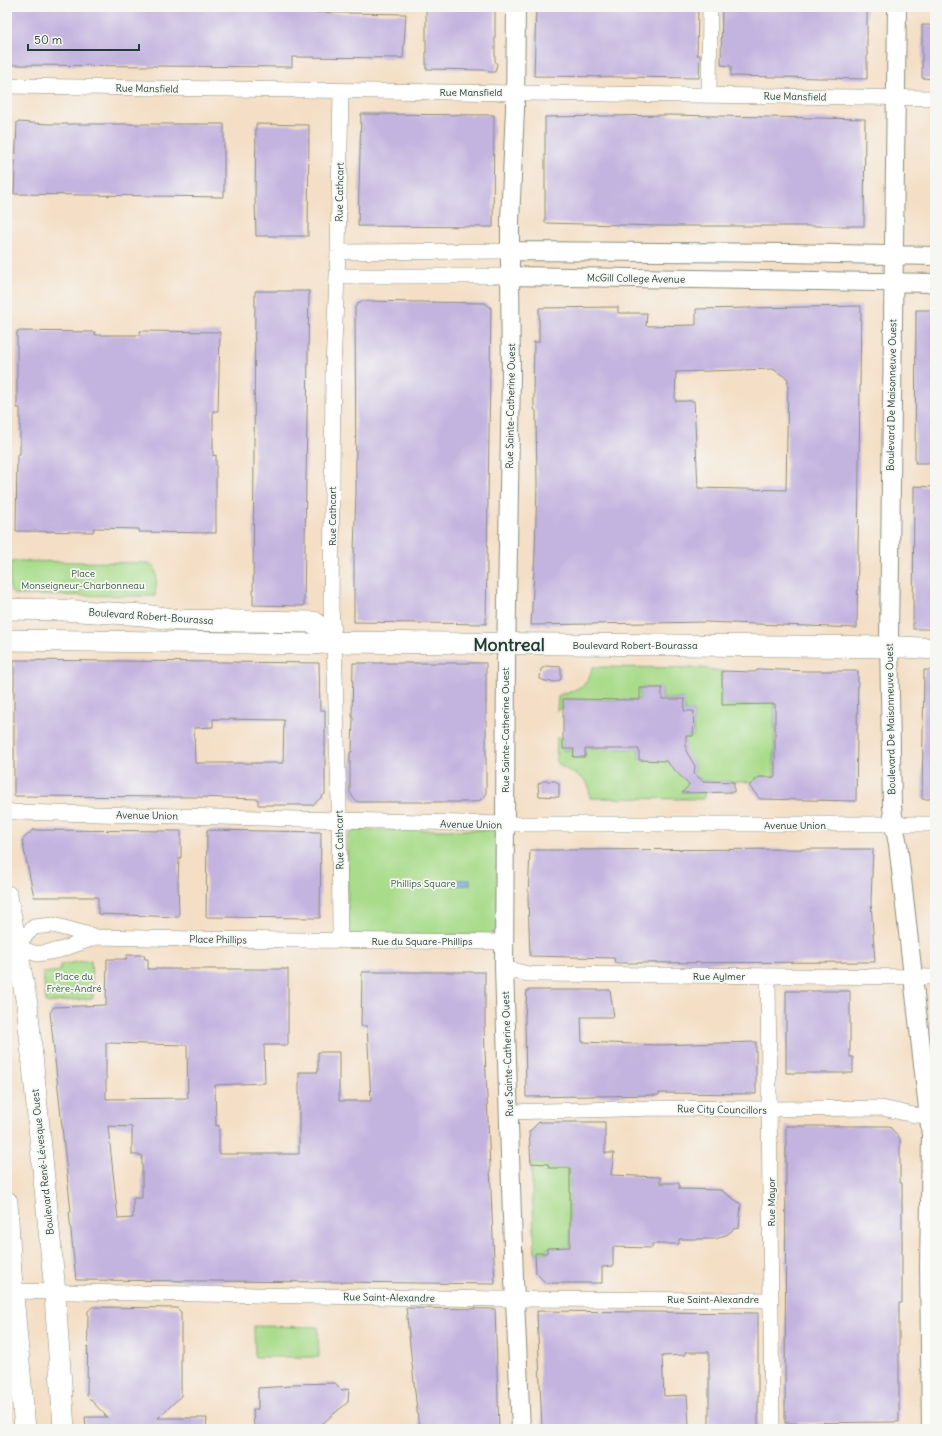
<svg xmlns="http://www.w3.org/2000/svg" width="942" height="1436" viewBox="0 0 942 1436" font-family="Delius,sans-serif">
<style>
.green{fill:#a8db8a;stroke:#648c5f}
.water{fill:#7babe5;stroke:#4d748c}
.building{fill:#c2b3df;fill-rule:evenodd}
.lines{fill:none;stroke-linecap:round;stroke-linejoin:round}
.minor-casing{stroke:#8a8e7d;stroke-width:16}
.tertiary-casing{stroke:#8a8e7d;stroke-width:20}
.secondary-casing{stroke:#8a8e7d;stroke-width:22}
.minor{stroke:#fff;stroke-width:15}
.tertiary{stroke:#fff;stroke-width:18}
.secondary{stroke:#fff;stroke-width:21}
.labels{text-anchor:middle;stroke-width:3.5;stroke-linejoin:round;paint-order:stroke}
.street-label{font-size:10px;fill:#1f3d34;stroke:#f6f6f2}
.park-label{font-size:10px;fill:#3a5d45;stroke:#f6f6f2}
.town-label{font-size:18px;font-weight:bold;fill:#1f3d34;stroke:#f6f6f2}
</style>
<rect width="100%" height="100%" fill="#f6f6f2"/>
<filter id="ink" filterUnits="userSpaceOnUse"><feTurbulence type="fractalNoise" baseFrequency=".025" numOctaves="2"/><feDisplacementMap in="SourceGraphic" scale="8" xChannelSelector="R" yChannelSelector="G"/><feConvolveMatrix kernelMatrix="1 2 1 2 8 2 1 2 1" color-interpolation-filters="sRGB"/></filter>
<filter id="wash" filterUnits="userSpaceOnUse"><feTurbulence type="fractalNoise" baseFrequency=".012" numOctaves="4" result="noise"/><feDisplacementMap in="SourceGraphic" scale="16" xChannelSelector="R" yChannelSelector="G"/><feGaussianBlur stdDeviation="0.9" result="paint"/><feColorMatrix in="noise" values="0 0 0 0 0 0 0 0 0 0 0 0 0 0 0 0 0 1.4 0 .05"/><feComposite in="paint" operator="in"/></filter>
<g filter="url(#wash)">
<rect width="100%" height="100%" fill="#f4dfc6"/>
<path class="green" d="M 16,561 L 149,563 C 160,568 156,585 155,596 L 14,595 L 10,590 L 10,566 L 12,562 Z
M 592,667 L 701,668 L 722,671 L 722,705 L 753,705 L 775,687 L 774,783 L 768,777 L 759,777 L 753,782 L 703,781 L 694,774 L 695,766 L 690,758 L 681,758 L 686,736 L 693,736 L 694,711 L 684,711 L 684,699 L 662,699 L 662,688 L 640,688 L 640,700 L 563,699 L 563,708 L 557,711 L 558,696 L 564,693 L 566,694 C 582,686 589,685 592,667 Z
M 557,737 L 563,738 L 563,750 L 574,750 L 574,757 L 585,757 L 585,749 L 639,749 L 639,760 L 662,760 L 662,751 L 704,792 L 704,799 L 590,798 L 589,787 L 584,779 L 560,766 L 556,760 Z
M 358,830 L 496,830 L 498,930 L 491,935 L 353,934 L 350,932 L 348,923 L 347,841 C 348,834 352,831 358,830 Z
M 91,960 L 93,998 L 46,1003 L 43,973 L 60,971 L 60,965 Z
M 531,1163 L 548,1164 L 549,1168 L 570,1168 L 570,1247 L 547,1248 L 547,1253 L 535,1253 Z
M 254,1326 L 318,1327 L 319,1357 L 255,1357 Z"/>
<path class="water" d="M 452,880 L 470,880 L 470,885 L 453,886 Z"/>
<g id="blocks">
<path class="building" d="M 9,7 L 291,7 L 292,12 L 406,14 L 403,58 L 292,57 L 292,67 L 10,65 Z
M 426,7 L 495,7 L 495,61 L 497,64 L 495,72 L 489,72 L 487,70 L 426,69 Z
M 536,7 L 698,7 L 697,55 L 700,55 L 699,78 L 534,76 Z
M 722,7 L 867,7 L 867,79 L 731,76 L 731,66 L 721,65 Z
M 922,25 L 935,25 L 935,79 L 922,78 Z
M 361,114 L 494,115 L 493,227 L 358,226 Z
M 668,115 L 865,119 L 864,226 L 659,226 L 545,223 L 545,117 Z
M 17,122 L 49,124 L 224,124 L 224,197 L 14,194 Z
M 256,124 L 309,125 L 308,236 L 256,236 L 255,198 Z
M 255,291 L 309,291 L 304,606 L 253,605 Z
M 361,301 L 485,303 L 491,308 L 486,624 L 354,622 L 354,551 L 356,492 L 355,307 Z
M 861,306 L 857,628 L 706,622 L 531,625 L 535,552 L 537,485 L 536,411 L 534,409 L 534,388 L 533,388 L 534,342 L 539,342 L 539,308 L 618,307 L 618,313 L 647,313 L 646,326 L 696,325 L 696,309 ZM 773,369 L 788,379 L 786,490 L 698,488 L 694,401 L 675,401 L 676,372 Z
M 916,310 L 934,310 L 934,324 L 935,324 L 935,463 L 915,463 Z
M 17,331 L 95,332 L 95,335 L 140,335 L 140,331 L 220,332 L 218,411 L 213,411 L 213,456 L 216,455 L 216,533 L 139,532 L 139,529 L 94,528 L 93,532 L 16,531 L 17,454 L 20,454 L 20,408 L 17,408 Z
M 914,486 L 935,487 L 935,629 L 913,629 Z
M 14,660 L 319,663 L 320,710 L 325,710 L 325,794 L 313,805 L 258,805 L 258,799 L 196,797 L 14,796 ZM 213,719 L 284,720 L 283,763 L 195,763 L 194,728 L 213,727 Z
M 353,663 L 486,663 L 486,795 L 482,799 L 478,801 L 472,802 L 358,802 L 355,800 L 350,793 L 350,752 L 352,752 L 353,717 L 352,717 Z
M 546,666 L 561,667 L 561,679 L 556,682 L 545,681 L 540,679 L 541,669 Z
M 760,669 L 805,671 L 858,671 L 856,801 L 760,799 L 749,786 L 759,777 L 775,777 L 775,704 L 722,705 L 722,671 L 754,672 Z
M 924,670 L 935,670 L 935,799 L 922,799 Z
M 640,688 L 662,688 L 662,699 L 685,699 L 684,711 L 694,711 L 693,736 L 686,736 L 686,751 L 695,766 L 694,774 L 703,781 L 734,782 L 734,792 L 682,793 L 689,785 L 666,761 L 639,760 L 639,749 L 585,749 L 585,757 L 573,757 L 574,749 L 563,749 L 563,699 L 640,700 Z
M 543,781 L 555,781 L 559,784 L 559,797 L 539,796 L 538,784 Z
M 33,830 L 181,831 L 181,858 L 179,858 L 178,881 L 179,917 L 98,914 L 98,897 L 34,897 L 22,840 Z
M 207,830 L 321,832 L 320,918 L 206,917 Z
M 840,849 L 873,849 L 871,902 L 875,962 L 615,963 L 614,958 L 530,956 L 528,897 L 530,850 Z
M 127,955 L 144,955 L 145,959 L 148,959 L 148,969 L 288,969 L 288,1045 L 264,1045 L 265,1083 L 215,1085 L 216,1126 L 219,1125 L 219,1154 L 299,1154 L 299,1072 L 318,1072 L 318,1052 L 339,1052 L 339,1101 L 371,1101 L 367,1026 L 361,1026 L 362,972 L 485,972 L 485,1027 L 484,1027 L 495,1284 L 338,1282 L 76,1280 L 69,1212 L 71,1212 L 50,1012 L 54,1007 L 106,1005 L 107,959 L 126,959 ZM 106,1043 L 187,1045 L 188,1098 L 106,1099 ZM 108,1126 L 132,1127 L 132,1155 L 142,1155 L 142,1198 L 133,1198 L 133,1218 L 118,1219 Z
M 527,990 L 610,990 L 614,1017 L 581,1017 L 582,1042 L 659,1045 L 756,1042 L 756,1094 L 659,1093 L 659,1095 L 526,1097 L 525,1016 Z
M 786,991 L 850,991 L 850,1057 L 853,1057 L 853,1073 L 786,1073 Z
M 539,1122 L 605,1122 L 605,1153 L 614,1153 L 611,1175 L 660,1177 L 660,1183 L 679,1183 L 679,1189 L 721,1190 L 741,1204 L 739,1228 L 734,1229 L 728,1234 L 716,1239 L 679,1239 L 679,1244 L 652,1244 L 652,1248 L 613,1247 L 613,1266 L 602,1267 L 602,1283 L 546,1283 L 536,1273 L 535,1253 L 547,1253 L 547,1248 L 570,1247 L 570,1168 L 549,1168 L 548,1164 L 531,1163 L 529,1132 Z
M 786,1126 L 889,1126 L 900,1138 L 900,1183 L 902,1183 L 902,1303 L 899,1303 L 899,1422 L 785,1423 Z
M 92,1307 L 177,1308 L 181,1312 L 181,1396 L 158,1418 L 207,1418 L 206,1429 L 86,1429 L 85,1417 L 107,1417 L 87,1396 L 88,1311 Z
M 406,1308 L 495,1309 L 499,1429 L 419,1429 Z
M 537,1311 L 758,1313 L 758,1429 L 709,1429 L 709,1352 L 685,1352 L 685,1355 L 662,1356 L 664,1396 L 687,1395 L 689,1425 L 599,1428 L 599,1429 L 542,1429 Z
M 335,1383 L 342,1390 L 349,1389 L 348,1402 L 316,1429 L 254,1429 L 253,1409 L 258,1409 L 258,1388 L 291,1386 L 293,1384 Z"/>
</g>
</g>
<g filter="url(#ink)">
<use href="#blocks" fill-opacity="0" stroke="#8a8e7d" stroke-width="1"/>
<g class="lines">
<defs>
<path id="minor" d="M 7,86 C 316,91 626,94 935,98
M 709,94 L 710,7
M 338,252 L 510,251
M 337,276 L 510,276
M 7,811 L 13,812 L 504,824 L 935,824
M 97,937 L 60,950 L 37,954 L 15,946 L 34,927 L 53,925 L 97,937 L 194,939 L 504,942
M 340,941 L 339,802 L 334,642 L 331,610 L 333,368 L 338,252 L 341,91
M 504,968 L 528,974 L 935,977
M 768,976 L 772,1429
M 508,1112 L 657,1108 L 770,1109 L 882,1108 L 914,1115 L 935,1116
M 7,1291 L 500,1299 L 771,1300"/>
<path id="tertiary" d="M 516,7 L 515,109 L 510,220 L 510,276 L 511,374 L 506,660 L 504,968 L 514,1279 L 521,1429
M 897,7 L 889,639 L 892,806 L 894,825 L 898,844 L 931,1135 L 929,1267 L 931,1429
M 510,251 L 788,253 L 935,256
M 510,276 L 935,283"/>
<path id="secondary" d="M 7,609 L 62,610 L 144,615 L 178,620 L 314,622 L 334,642
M 7,640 L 312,644 L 334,642 L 903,647 L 935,649
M 7,896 L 27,1004 L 54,1281 L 64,1429
M 7,1202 L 11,1273 L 25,1429"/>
</defs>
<use href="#minor" class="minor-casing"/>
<use href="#tertiary" class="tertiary-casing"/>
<use href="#secondary" class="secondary-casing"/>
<use href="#minor" class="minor"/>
<use href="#tertiary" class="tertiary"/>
<use href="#secondary" class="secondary"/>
</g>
</g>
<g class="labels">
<g class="street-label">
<text transform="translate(147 88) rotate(1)" y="4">Rue Mansfield</text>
<text x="471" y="96">Rue Mansfield</text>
<text transform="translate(795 96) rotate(1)" y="4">Rue Mansfield</text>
<text transform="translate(339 192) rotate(-89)" y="4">Rue Cathcart</text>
<text transform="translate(636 278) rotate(1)" y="4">McGill College Avenue</text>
<text transform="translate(891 395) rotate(-89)" y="4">Boulevard De Maisonneuve Ouest</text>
<text transform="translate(510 406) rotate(-89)" y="4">Rue Sainte-Catherine Ouest</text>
<text transform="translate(332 516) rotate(-90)" y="4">Rue Cathcart</text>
<text transform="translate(151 616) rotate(4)" y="4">Boulevard Robert-Bourassa</text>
<text x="635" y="649">Boulevard Robert-Bourassa</text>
<text transform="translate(890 719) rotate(-91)" y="4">Boulevard De Maisonneuve Ouest</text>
<text transform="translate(505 730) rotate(-90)" y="4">Rue Sainte-Catherine Ouest</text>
<text transform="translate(147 815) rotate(1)" y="4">Avenue Union</text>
<text transform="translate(471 824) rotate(1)" y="4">Avenue Union</text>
<text x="795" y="829">Avenue Union</text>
<text transform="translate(339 840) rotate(-91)" y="4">Rue Cathcart</text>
<text transform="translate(218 939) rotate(1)" y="4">Place Phillips</text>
<text x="422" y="945">Rue du Square-Phillips</text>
<text x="719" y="980">Rue Aylmer</text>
<text transform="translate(507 1054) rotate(-92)" y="4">Rue Sainte-Catherine Ouest</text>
<text transform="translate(722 1109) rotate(1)" y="4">Rue City Councillors</text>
<text transform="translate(42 1162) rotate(-96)" y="4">Boulevard René-Lévesque Ouest</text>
<text transform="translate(771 1202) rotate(-90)" y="4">Rue Mayor</text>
<text transform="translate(389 1297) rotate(1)" y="4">Rue Saint-Alexandre</text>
<text x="713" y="1303">Rue Saint-Alexandre</text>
</g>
<g class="park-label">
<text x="83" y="577">Place<tspan x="83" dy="12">Monseigneur-Charbonneau</tspan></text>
<text x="423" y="887">Phillips Square</text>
<text x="74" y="980">Place du<tspan x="74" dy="12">Frère-André</tspan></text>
</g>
<g class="town-label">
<text x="509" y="651">Montreal</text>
</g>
</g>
<rect width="942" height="1436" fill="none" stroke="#f6f6f2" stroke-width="24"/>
<path d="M28 44v6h111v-6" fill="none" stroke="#1f3d34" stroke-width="2"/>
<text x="34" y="44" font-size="12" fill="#1f3d34" stroke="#f6f6f2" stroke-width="3" paint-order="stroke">50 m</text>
</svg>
